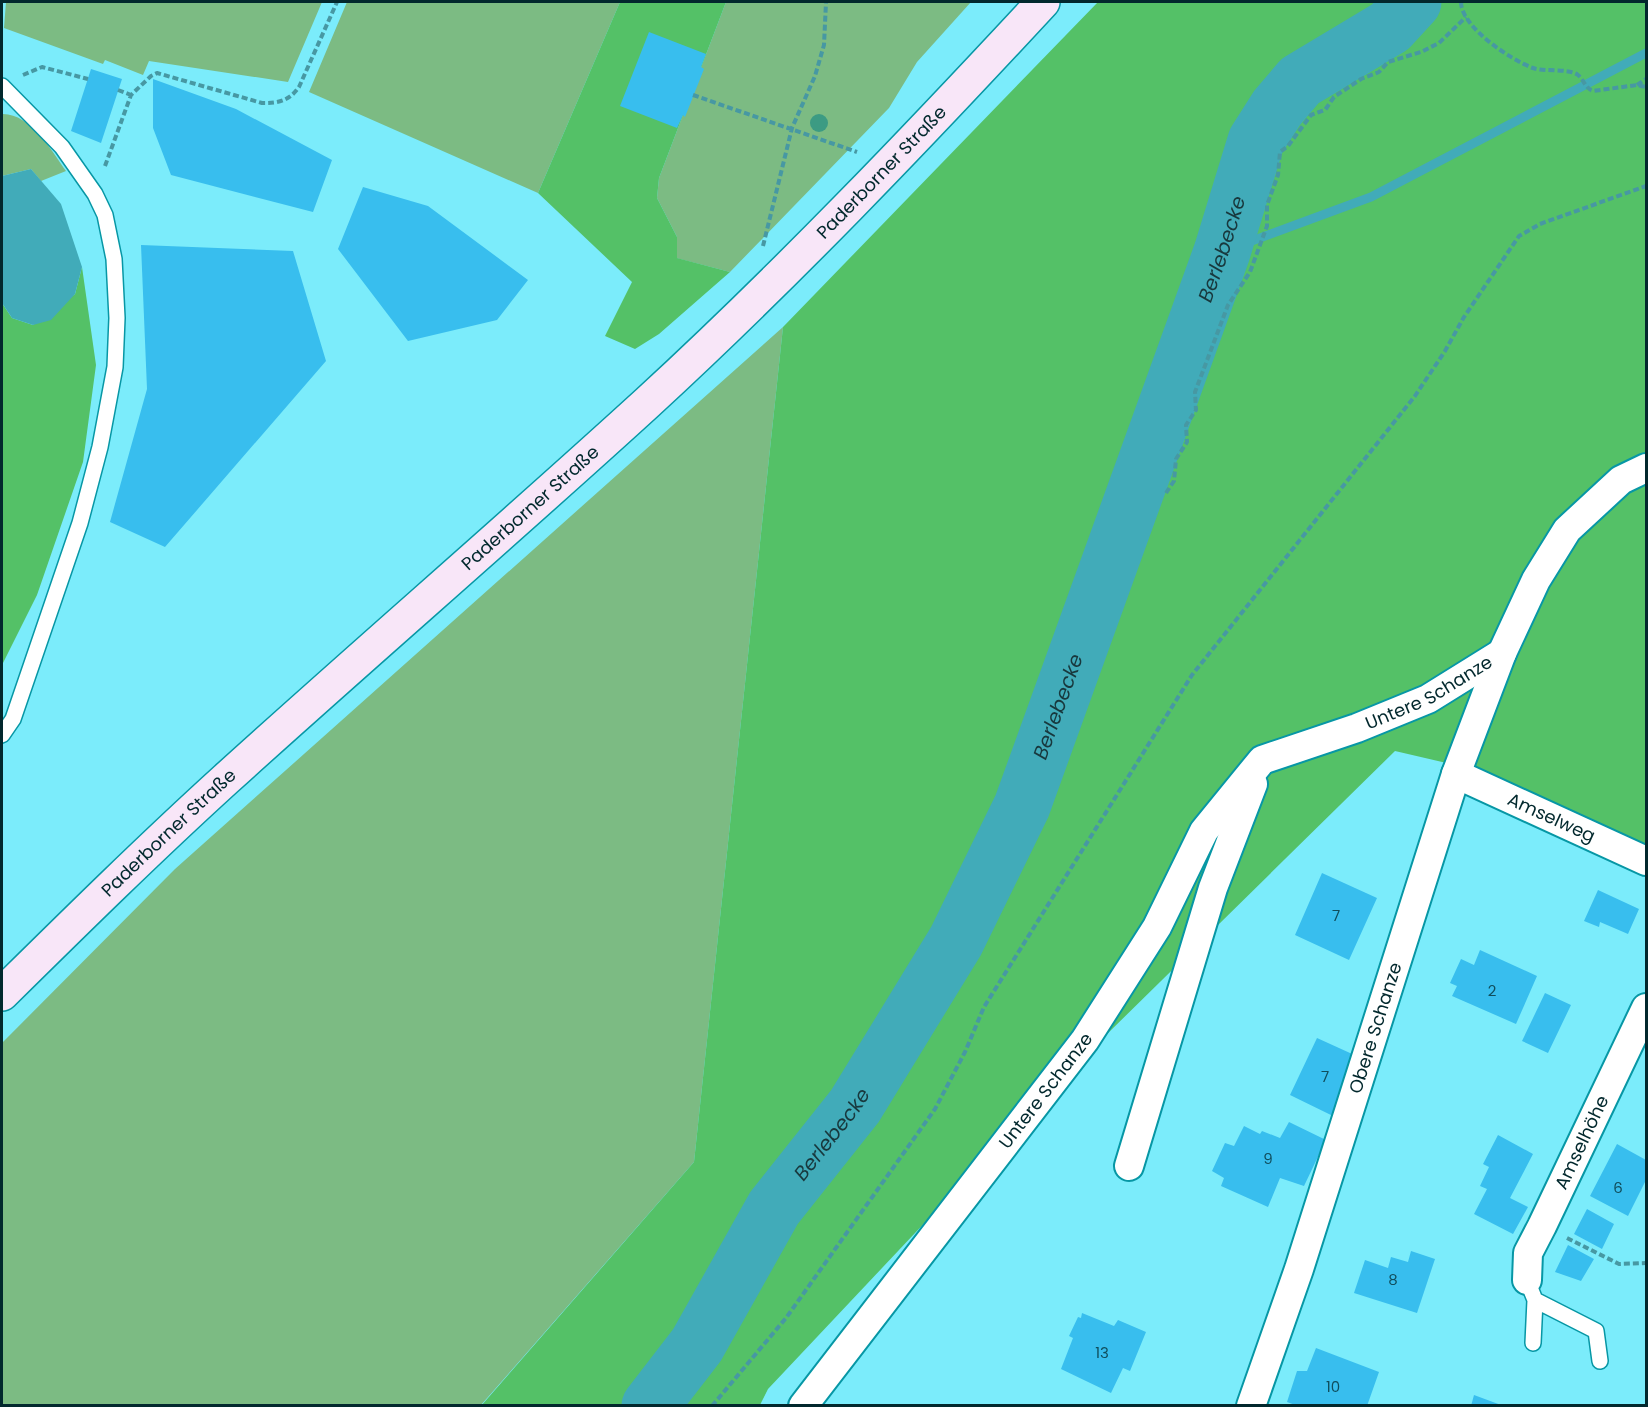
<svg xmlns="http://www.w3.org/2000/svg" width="1648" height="1407" viewBox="0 0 1648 1407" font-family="Poppins,sans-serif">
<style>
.green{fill:#7cbb83}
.forest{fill:#54c167}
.water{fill:#41abb9}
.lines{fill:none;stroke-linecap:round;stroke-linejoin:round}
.stream{stroke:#41abb9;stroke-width:9}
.river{stroke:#41abb9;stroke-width:57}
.building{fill:#38beee}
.service-casing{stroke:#0797a5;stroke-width:18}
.minor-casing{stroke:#0797a5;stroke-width:32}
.secondary-casing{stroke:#0797a5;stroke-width:36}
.path{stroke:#4798a3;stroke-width:4;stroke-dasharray:6 3;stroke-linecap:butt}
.service{stroke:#fff;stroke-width:15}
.minor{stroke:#fff;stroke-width:28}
.secondary{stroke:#f8e6f8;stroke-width:33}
.tree{fill:#3c9b83}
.labels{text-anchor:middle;stroke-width:4.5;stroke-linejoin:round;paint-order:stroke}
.number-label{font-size:15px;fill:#104e5d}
.street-label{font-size:18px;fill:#02282d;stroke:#f1fbfd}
.water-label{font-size:20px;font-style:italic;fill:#18383d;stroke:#f1fbfd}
</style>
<rect width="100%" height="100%" fill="#7becfb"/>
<path class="green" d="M 6,2 L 322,2 L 288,82 L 149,61 L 143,75 L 105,60 L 103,64 L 4,28 Z
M 347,2 L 620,2 L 538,193 L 309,92 Z
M 726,2 L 971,2 L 917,62 L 889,108 L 730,272 L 676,258 L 677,237 L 657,198 L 659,178 Z
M 2,114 C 30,113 52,151 66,171 L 41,181 L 31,169 L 2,176 Z
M 783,327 L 694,1162 L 481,1405 L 2,1406 L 2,1043 L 175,869 Z"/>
<path class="forest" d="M 620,2 L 726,2 L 659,178 L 657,198 L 677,237 L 677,258 L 730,272 L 659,334 L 635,349 L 605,336 L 632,282 L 538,193 Z
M 1098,2 L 1646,2 L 1646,848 L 1468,768 L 1395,751 L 1046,1094 L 768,1389 L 760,1405 L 481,1406 L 694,1162 L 783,327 Z
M 82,267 L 96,365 L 83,462 L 37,595 L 2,665 L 2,303 L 12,318 L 33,325 L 75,294 Z"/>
<path class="water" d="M 31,169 L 61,204 L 82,267 L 75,294 L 51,320 L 33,325 L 12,318 L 2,303 L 2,176 Z"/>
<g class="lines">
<path class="stream" d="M 1222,252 L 1371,197 L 1646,53"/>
<path class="river" id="s1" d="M 650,1406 L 697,1345 L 774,1208 L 855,1106 L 956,941 L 1022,806 L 1222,252 L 1256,141 L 1277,108 L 1300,81 L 1390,27 L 1413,2"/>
</g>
<path class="building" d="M 649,32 L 706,54 L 701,67 L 704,69 L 685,117 L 683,115 L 677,128 L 620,106 Z
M 91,69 L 122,79 L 101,143 L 71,131 Z
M 153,79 L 236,109 L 332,160 L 313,212 L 171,175 L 153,128 Z
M 363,187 L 428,206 L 528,280 L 497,320 L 408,341 L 338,249 Z
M 141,245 L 293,251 L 326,361 L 165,547 L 110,522 L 147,389 Z
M 1322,873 L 1377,898 L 1349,960 L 1295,935 Z
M 1598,890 L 1639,909 L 1628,934 L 1600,922 L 1599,927 L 1584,921 Z
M 1480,950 L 1537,976 L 1516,1024 L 1452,996 L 1457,986 L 1450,983 L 1461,959 L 1474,965 Z
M 1545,993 L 1571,1005 L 1548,1053 L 1522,1041 Z
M 1317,1038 L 1361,1058 L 1333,1116 L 1290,1095 Z
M 1289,1122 L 1326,1140 L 1304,1186 L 1280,1178 L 1268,1207 L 1221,1186 L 1224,1178 L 1212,1171 L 1225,1143 L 1234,1146 L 1244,1126 L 1260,1134 L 1262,1131 L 1280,1138 Z
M 1498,1135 L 1533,1154 L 1510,1198 L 1528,1207 L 1513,1234 L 1474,1214 L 1487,1189 L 1480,1186 L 1489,1167 L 1483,1164 Z
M 1617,1144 L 1646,1160 L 1646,1180 L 1628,1216 L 1590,1196 Z
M 1587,1209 L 1614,1224 L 1602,1249 L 1574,1234 Z
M 1568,1245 L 1594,1259 L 1581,1281 L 1555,1272 Z
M 1411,1251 L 1435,1259 L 1417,1313 L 1354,1293 L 1365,1260 L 1388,1268 L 1391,1257 L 1408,1262 Z
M 1082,1313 L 1114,1326 L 1118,1320 L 1146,1332 L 1130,1371 L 1123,1368 L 1111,1393 L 1061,1369 L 1073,1338 L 1069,1336 L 1078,1317 L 1081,1318 Z
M 1316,1348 L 1379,1372 L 1367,1406 L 1298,1406 L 1287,1402 L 1297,1371 L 1307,1371 Z
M 1474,1395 L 1501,1405 L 1501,1406 L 1471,1406 Z"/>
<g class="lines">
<defs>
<path id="service" d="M 2,86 L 62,147 L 95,194 L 105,215 L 114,259 L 117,318 L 115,367 L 100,447 L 80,523 L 13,719 L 2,735
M 1527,1280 L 1535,1300 L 1596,1331 L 1600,1361
M 1533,1343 L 1535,1300"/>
<g id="minor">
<path id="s2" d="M 1456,774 L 1646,861"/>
<path d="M 1129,1166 L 1213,888 L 1253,784"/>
<path id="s3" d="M 1527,1280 L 1528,1253 L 1542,1226 L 1646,1008"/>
<path id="s4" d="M 803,1406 L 1085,1040 L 1157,927 L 1204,831 L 1262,760 L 1357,728 L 1428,699 L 1502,653"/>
<path id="s5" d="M 1251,1406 L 1299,1269 L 1456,774 L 1502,653 L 1536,580 L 1567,530 L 1621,480 L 1646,468"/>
</g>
<g id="secondary">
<path id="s6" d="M 2,994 C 75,922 149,849 226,779 C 365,653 508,530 647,403 C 785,276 915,140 1043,2"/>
</g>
</defs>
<use href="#service" class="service-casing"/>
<use href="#minor" class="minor-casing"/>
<use href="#secondary" class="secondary-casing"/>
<path class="path" d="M 1461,2 C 1461,27 1511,60 1533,68 C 1544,72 1569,68 1578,75 C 1584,80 1585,88 1593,91 L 1637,85 L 1646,87
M 23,75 L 42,67 L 88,79
M 1637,85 L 1646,79
M 118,90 L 131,95
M 693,95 L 857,152
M 105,166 L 131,95 L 151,76 L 157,73 L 262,103 C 279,103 289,101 299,87 L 337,2
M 763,246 L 792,128 L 815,76 L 824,45 L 826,2
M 1166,493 L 1174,481 L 1176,459 L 1187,442 L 1186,425 L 1196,410 L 1195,392 L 1203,371 L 1228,305 L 1250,272 L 1267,226 L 1267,205 L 1278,175 L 1280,152 L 1288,146 L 1311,115 L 1325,110 L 1334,97 L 1361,79 L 1379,72 L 1388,62 L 1421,52 L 1439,43 L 1466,17
M 1567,1238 L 1619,1264 L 1646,1263
M 712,1406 L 786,1318 L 935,1109 L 965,1052 L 984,1007 L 1192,675 L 1415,396 L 1445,351 L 1464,317 L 1519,236 L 1540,224 L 1646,186"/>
<use href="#service" class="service"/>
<use href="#minor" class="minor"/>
<use href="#secondary" class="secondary"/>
</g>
<circle class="tree" cx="819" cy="123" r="9"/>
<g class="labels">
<g class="number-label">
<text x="1336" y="921">7</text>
<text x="1492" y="996">2</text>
<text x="1325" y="1082">7</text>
<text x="1268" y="1164">9</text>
<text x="1618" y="1193">6</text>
<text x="1393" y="1285">8</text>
<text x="1102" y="1358">13</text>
<text x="1333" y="1392">10</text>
</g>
<g class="street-label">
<text dy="6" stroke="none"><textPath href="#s6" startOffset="1204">Paderborner Straße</textPath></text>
<text dy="6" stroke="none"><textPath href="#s6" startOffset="718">Paderborner Straße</textPath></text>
<text dy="6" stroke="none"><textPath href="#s4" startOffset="975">Untere Schanze</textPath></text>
<text dy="6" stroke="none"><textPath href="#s2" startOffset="105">Amselweg</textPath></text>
<text dy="6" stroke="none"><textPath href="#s6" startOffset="232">Paderborner Straße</textPath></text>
<text dy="6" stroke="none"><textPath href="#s5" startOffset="398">Obere Schanze</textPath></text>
<text dy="6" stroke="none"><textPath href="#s4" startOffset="398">Untere Schanze</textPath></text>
<text dy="6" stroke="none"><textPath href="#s3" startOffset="150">Amselhöhe</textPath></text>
</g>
<g class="water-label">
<text dy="7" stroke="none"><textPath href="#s1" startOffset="1300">Berlebecke</textPath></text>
<text dy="7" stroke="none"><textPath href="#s1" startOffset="814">Berlebecke</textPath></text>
<text dy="7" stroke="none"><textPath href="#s1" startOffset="328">Berlebecke</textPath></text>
</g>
</g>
<rect width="1648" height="1407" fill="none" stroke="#02282d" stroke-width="6"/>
</svg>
